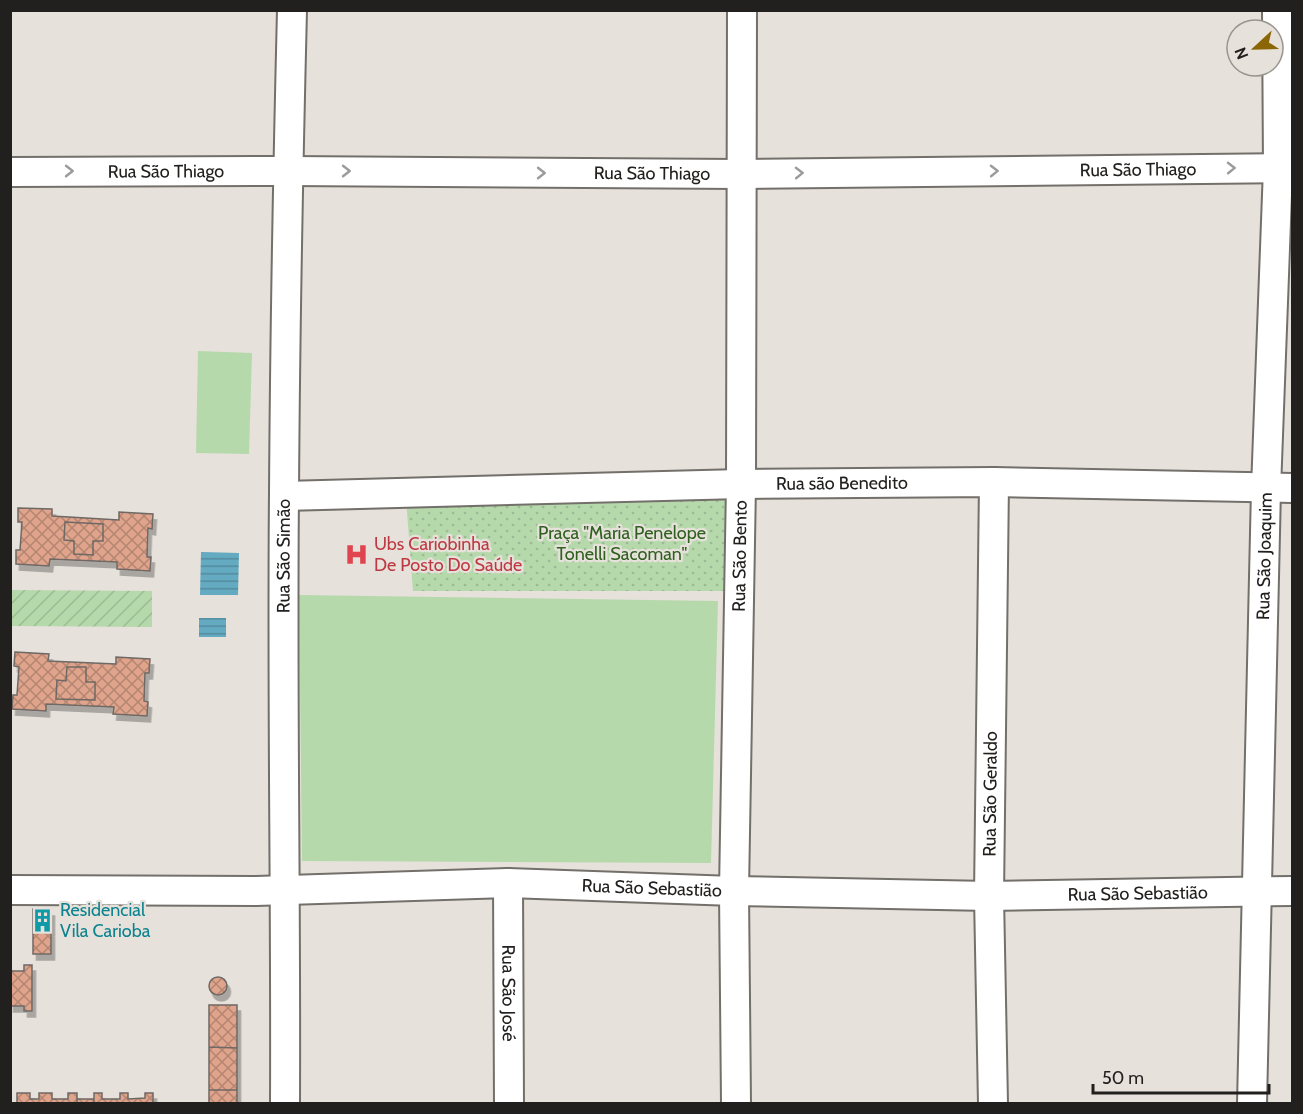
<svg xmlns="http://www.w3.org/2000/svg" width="1303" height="1114" viewBox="0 0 1303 1114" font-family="Cabin,sans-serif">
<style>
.park{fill:url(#park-dots)}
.garden{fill:url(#garden-furrows)}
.pitch{fill:#b6d9ac}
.water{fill:url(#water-rules)}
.building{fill:url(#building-cross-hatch);stroke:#6f6865;stroke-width:1.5;filter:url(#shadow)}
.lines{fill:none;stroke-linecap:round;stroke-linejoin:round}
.minor-casing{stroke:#736f6a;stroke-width:32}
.minor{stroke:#fff;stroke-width:28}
.oneway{stroke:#9c9b9a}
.labels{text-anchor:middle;stroke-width:4.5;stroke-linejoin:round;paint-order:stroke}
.street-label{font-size:18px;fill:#22201e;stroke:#e6e1db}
.park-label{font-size:18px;fill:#306020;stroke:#e6e1db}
.health-label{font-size:18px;fill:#be3a42;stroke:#e6e1db;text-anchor:start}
.culture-label{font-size:18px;fill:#0d838f;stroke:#e6e1db;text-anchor:start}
</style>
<defs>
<pattern id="park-dots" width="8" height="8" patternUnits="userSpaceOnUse" patternTransform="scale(1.5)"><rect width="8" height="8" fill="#b6d9ac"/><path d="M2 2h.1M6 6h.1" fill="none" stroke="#9cba94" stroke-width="1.8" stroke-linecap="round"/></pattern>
<pattern id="garden-furrows" width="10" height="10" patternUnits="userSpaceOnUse" patternTransform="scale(1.5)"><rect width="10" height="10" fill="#b6d9ac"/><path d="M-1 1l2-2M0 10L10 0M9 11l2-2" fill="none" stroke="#9cba94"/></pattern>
<pattern id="water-rules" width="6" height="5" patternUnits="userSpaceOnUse" patternTransform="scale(1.5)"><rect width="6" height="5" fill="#64abc2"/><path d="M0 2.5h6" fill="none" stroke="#528b9d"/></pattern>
<pattern id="building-cross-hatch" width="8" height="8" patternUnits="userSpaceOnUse" patternTransform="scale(1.5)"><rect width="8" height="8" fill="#dfa48b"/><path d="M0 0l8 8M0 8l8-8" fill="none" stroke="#b48571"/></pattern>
<filter id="shadow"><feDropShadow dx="3.5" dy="6" stdDeviation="0" flood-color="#0004"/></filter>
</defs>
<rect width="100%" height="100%" fill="#e6e1db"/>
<path class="park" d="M 728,494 L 727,591 L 413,591 L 406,498 Z"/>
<path class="garden" d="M 11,590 L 152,591 L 152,627 L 11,626 Z"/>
<path class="pitch" d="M 198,351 L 252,353 L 249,454 L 196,453 Z
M 299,595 L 718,601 L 711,863 L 302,861 Z"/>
<path class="water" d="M 201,552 L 239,553 L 238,595 L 200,595 Z
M 199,618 L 226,618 L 226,637 L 199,637 Z"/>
<path class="building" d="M 18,508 L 52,509 L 52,516 L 119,520 L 119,512 L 153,514 L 152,529 L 148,528 L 147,557 L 151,557 L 150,571 L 117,569 L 117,562 L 50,559 L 49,566 L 16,564 L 16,550 L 20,550 L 22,522 L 18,522 Z
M 65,522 L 103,524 L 103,541 L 93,541 L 93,555 L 74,554 L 74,541 L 64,540 Z
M 15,652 L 49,654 L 48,661 L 116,664 L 116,657 L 150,659 L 149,673 L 145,673 L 144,701 L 148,702 L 147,716 L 113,714 L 114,707 L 46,704 L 46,711 L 12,709 L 13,695 L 17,695 L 19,667 L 14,666 Z
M 67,667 L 86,667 L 86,682 L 95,682 L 95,700 L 56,699 L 57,680 L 66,681 Z
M 33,909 L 51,910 L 51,954 L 33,954 Z
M 33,909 L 51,910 L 51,930 L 33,931 Z
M 24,965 L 32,965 L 32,1011 L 24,1011 L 24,1006 L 10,1006 L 10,971 L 24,971 Z
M209 986a9 9 0 1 1 18 0a9 9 0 1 1-18 0Z
M 209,1005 L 237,1005 L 237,1048 L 209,1047 Z
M 209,1047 L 237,1048 L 237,1090 L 209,1090 Z
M 209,1090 L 237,1090 L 237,1104 L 209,1104 Z
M 17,1093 L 30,1093 L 30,1099 L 39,1099 L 39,1093 L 52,1093 L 52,1099 L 68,1099 L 68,1093 L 77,1093 L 77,1099 L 94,1099 L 94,1093 L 102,1093 L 102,1099 L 120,1099 L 120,1093 L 128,1093 L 128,1099 L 145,1098 L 145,1093 L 153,1093 L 153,1104 L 17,1104 Z
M 77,1099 L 94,1099 L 94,1104 L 77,1104 Z"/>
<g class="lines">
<defs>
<g id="minor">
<path id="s1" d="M 10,172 L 288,171 L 740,174 L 1292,168"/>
<path id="s2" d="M 284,496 L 741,484 L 994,482 L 1292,488"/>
<path id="s3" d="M 508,883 L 509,1104"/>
<path id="s4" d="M 10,890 L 256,891 L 508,883 L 734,891 L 989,896 L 1292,891"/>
<path id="s5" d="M 285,1104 C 286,900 282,697 284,494 C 285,333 288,172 292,10"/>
<path id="s6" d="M 736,1104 L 734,891 L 741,484 L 742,10"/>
<path id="s7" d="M 993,1104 L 989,896 L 994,482"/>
<path id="s8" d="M 1252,1104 L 1266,489 L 1278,168 L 1277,10"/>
</g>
</defs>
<use href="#minor" class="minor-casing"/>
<use href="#minor" class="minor"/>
</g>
<defs><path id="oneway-chevron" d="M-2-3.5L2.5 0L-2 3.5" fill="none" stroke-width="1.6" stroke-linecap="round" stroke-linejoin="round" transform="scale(1.5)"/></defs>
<g class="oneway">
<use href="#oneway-chevron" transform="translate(1231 168) rotate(-1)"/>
<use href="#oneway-chevron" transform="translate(69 171)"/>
<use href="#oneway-chevron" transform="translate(346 171)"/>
<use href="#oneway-chevron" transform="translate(994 171) rotate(-1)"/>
<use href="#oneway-chevron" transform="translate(541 173)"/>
<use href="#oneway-chevron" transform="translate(799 173) rotate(-1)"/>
</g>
<defs>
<symbol id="hospital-bare" viewBox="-9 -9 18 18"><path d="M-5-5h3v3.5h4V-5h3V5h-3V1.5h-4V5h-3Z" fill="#e0444e" stroke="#e6e1db" stroke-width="2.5" paint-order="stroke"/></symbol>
<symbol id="building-bare" viewBox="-9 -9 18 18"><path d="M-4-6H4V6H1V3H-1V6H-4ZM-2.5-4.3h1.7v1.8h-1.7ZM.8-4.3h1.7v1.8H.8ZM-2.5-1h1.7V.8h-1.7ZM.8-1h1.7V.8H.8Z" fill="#0f9aa8" stroke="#e6e1db" stroke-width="2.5" paint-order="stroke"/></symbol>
</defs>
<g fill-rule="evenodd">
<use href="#hospital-bare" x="340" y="538" width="33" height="33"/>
<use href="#building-bare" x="26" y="904" width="33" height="33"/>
</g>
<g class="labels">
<g class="street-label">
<text dy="6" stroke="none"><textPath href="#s1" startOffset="1128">Rua São Thiago</textPath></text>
<text dy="6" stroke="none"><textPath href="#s1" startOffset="156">Rua São Thiago</textPath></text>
<text dy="6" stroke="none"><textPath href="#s1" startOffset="642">Rua São Thiago</textPath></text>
<text dy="6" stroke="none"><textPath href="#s2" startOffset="558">Rua são Benedito</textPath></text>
<text dy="6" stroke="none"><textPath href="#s5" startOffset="548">Rua São Simão</textPath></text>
<text dy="6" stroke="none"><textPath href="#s6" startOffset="548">Rua São Bento</textPath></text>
<text dy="6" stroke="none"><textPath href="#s8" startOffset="548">Rua São Joaquim</textPath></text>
<text dy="6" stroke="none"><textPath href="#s7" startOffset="310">Rua São Geraldo</textPath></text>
<text dy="6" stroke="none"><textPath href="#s4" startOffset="642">Rua São Sebastião</textPath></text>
<text dy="6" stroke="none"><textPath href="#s4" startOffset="1128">Rua São Sebastião</textPath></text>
<text dy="6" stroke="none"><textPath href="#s3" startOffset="110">Rua São José</textPath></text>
</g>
<g class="park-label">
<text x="622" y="539">Praça "Maria Penelope<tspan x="622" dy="21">Tonelli Sacoman"</tspan></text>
</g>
<g class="health-label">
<text x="374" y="550">Ubs Cariobinha<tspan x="374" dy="21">De Posto Do Saúde</tspan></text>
</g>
<g class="culture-label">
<text x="60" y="916">Residencial<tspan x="60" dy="21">Vila Carioba</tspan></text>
</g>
</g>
<rect width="1303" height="1114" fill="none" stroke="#22201e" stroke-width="24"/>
<g transform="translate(1255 48) rotate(248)"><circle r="28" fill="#e6e1db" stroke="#98948f" stroke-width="1.5"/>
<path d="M0-4.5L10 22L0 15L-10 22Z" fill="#8b6606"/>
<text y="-9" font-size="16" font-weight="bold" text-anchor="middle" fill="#22201e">N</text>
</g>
<path d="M1093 1084v9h176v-9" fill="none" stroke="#22201e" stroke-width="3"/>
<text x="1102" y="1084" font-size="18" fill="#22201e" stroke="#e6e1db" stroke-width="4.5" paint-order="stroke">50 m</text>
</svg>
